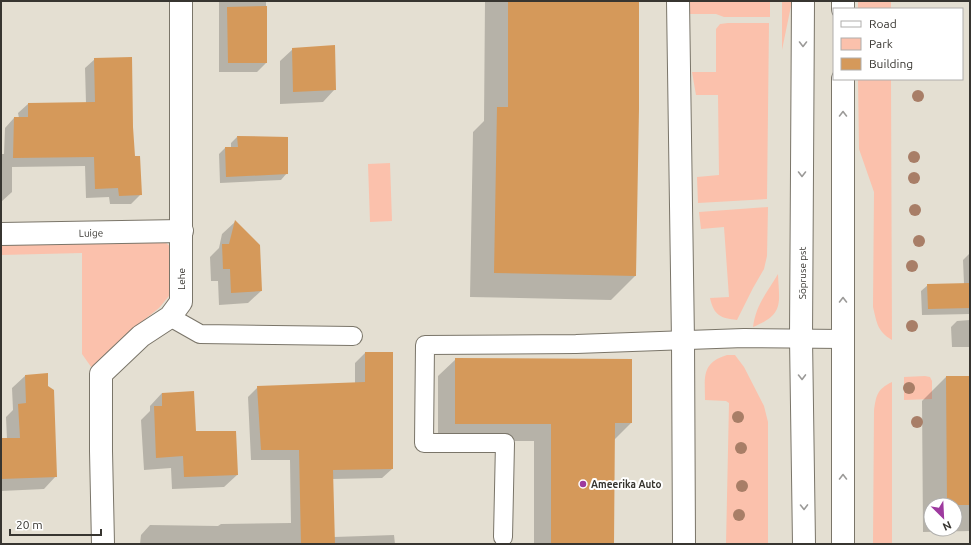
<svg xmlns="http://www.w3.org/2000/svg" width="971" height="545" viewBox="0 0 971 545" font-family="Ubuntu,sans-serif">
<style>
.green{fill:#fbc1ac}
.shadow{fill:#0003;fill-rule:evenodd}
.building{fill:#d5995a}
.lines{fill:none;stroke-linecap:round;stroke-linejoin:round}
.lane-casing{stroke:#7a7569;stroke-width:20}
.street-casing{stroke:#7a7569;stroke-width:24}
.secondary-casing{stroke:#7a7569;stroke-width:24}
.lane{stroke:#fff;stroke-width:18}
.street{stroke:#fff;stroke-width:22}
.secondary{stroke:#fff;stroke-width:22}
.tree{fill:#a87e67}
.oneway{stroke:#9b9a98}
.poi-dot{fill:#9e3a9f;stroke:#fff;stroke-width:1.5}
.labels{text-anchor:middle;stroke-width:4;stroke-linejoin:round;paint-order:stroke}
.street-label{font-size:10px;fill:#373530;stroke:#fff}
.poi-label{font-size:10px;font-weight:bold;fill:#373530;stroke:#fff;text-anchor:start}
</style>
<rect width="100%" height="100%" fill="#e4dfd2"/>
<path class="green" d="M 687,1 L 770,1 L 770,17 L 724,17 L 716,14 L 687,14 Z
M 782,1 L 792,1 L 782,50 Z
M 858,1 L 891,1 L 891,9 L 858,9 Z
M 728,23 L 769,23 L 767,199 L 698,203 L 697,177 L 719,175 L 718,95 L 696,95 L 692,72 L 716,72 L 716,29 L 720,24 Z
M 858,79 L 891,79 L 892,340 C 877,331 877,323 873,307 L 874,192 L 859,149 Z
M 390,163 L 392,221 L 370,222 L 368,164 Z
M 768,207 L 767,256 L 764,269 L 753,288 L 737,320 C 721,318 714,316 710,298 L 729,297 L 724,227 L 701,229 L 699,212 Z
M 165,242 L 174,250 L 173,286 L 169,296 L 159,308 L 123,337 L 94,371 L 82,354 L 82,253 L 1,255 L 1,244 Z
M 778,274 C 779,303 785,314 753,327 C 756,304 767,293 778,274 Z
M 727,355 L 735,355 L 744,367 L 764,406 L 768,422 L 768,544 L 726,544 L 729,403 L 726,401 L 705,400 C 705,377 701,363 727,355 Z
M 925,376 L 930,377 L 932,381 L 932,399 L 904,400 L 904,377 Z
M 892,382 L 892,544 L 873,544 L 874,411 C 876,396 877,389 892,382 Z"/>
<path class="shadow" d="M 219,1 L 266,1 L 266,63 L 257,72 L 219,72 Z
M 485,1 L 638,1 L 635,276 L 611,300 L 470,297 L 473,132 L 484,121 Z
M 293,49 L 335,89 L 323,102 L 280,104 L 280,61 Z
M 95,59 L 132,127 L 134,157 L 141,194 L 131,204 L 110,204 L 109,197 L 86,198 L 85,166 L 12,167 L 12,192 L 1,202 L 1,154 L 4,154 L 5,128 L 14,118 L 19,118 L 18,113 L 28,104 L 86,103 L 85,68 Z
M 237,137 L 287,173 L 281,180 L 220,183 L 219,154 L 225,148 L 231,148 L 231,143 Z
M 235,222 L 259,246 L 261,291 L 248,303 L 219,305 L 218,281 L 211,281 L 210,257 L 219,248 L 222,234 Z
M 970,253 L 970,314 L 922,315 L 921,291 L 928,285 L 964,284 L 963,260 Z
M 970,320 L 970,347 L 952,347 L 951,327 L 957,321 Z
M 365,353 L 392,353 L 392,469 L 382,478 L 332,479 L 334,537 L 394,535 L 395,544 L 140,544 L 141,535 L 150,525 L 218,526 L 221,524 L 291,523 L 290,460 L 251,460 L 248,397 L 258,387 L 355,383 L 355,363 Z
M 456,359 L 631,423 L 614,440 L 614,544 L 534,544 L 534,441 L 438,441 L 438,376 Z
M 47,374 L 56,476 L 44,489 L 1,491 L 1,439 L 7,439 L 6,417 L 13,410 L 12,388 L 25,376 Z
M 946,377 L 970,377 L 970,531 L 923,532 L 922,401 ZM 931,505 L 955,505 L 955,529 L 931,529 Z
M 162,393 L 195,432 L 237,475 L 224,487 L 172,489 L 171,468 L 144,470 L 141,420 L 150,411 L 150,406 Z"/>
<path class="building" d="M 508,1 L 639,1 L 639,109 L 636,276 L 494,273 L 497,107 L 508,107 Z
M 267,6 L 267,63 L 228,63 L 227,7 Z
M 335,45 L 336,90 L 293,92 L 292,48 Z
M 132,57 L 133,127 L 135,156 L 140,156 L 142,195 L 119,196 L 118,188 L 95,189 L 94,157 L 13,158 L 14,117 L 28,117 L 28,103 L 95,102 L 94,58 Z
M 237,136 L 288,137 L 288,174 L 226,177 L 225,147 L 238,147 Z
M 235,220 L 260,245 L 262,291 L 231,293 L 230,269 L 223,269 L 222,244 L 229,244 Z
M 970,283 L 970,308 L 928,309 L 927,284 Z
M 365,352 L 393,352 L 393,469 L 333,470 L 335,544 L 301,544 L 299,450 L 261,450 L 257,386 L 365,382 Z
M 455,358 L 632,359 L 632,423 L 615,423 L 614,544 L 551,544 L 551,424 L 455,424 Z
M 48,373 L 48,386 L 54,390 L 57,477 L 1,479 L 1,438 L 20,438 L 18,404 L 26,403 L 25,375 Z
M 946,376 L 970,376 L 970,505 L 947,505 Z
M 194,391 L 196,431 L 236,431 L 238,475 L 184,477 L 183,456 L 156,458 L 154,406 L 162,406 L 162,393 Z"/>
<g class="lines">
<defs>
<path id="lane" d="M 170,317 L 200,334 L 353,336
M 503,537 L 505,443 L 424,443 L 425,345 L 576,344 L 744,338 L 843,339"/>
<g id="street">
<path d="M 678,1 L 683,341 L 684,544"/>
<path id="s1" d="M 1,234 L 182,231"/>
<path d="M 103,544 L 101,451 L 101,374 L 141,336 L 170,317 L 181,302 L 181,1"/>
</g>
<path id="secondary" d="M 803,1 L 801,338 L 804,544
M 843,1 L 843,9
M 843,79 L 843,544"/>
</defs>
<use href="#lane" class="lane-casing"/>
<use href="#street" class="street-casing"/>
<use href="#secondary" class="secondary-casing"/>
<use href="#lane" class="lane"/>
<use href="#street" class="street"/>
<use href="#secondary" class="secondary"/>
</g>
<g class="tree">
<circle cx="918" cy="96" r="6"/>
<circle cx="914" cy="157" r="6"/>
<circle cx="914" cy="178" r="6"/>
<circle cx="915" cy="210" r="6"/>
<circle cx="919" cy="241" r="6"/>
<circle cx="912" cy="266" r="6"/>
<circle cx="912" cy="326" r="6"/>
<circle cx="909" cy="388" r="6"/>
<circle cx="738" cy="417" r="6"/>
<circle cx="917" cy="422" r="6"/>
<circle cx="741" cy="448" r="6"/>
<circle cx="742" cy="486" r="6"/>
<circle cx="739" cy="515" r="6"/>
</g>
<defs><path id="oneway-chevron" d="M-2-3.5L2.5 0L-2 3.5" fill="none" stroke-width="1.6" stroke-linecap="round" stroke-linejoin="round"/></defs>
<g class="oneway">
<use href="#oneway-chevron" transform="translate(803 44) rotate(90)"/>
<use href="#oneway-chevron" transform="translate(843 114) rotate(-90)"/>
<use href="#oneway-chevron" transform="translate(802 174) rotate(90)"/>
<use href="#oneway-chevron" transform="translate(843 300) rotate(-90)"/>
<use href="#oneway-chevron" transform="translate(802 377) rotate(89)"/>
<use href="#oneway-chevron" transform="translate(843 477) rotate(-90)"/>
<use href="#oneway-chevron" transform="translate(804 507) rotate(89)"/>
</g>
<circle class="poi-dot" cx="583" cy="484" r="4"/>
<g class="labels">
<g class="street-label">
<text dy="4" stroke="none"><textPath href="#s1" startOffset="90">Luige</textPath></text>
<text transform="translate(802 273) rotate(-90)" y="4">Sõpruse pst</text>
<text transform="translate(181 279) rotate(-90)" y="4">Lehe</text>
</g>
<g class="poi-label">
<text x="591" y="488">Ameerika Auto</text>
</g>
</g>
<rect width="971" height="545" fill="none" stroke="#373530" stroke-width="4"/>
<rect x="833" y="8" width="130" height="72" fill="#ffffff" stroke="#afaeac"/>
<rect x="841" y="21" width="20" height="6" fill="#ffffff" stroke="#afaeac"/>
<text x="869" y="28" font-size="12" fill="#373530">Road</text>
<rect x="841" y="38" width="20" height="12" fill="#fbc1ac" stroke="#afaeac"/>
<text x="869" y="48" font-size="12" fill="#373530">Park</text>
<rect x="841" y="58" width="20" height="12" fill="#d5995a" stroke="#afaeac"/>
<text x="869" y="68" font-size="12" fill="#373530">Building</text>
<g transform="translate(943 517) rotate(156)"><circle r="19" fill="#ffffff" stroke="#afaeac"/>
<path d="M0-3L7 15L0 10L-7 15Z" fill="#9e3a9f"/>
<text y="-6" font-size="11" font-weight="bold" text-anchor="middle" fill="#373530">N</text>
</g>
<path d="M10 529v6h91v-6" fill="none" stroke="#373530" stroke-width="2"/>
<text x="16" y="529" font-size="12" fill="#373530" stroke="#ffffff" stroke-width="3" paint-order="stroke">20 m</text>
</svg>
